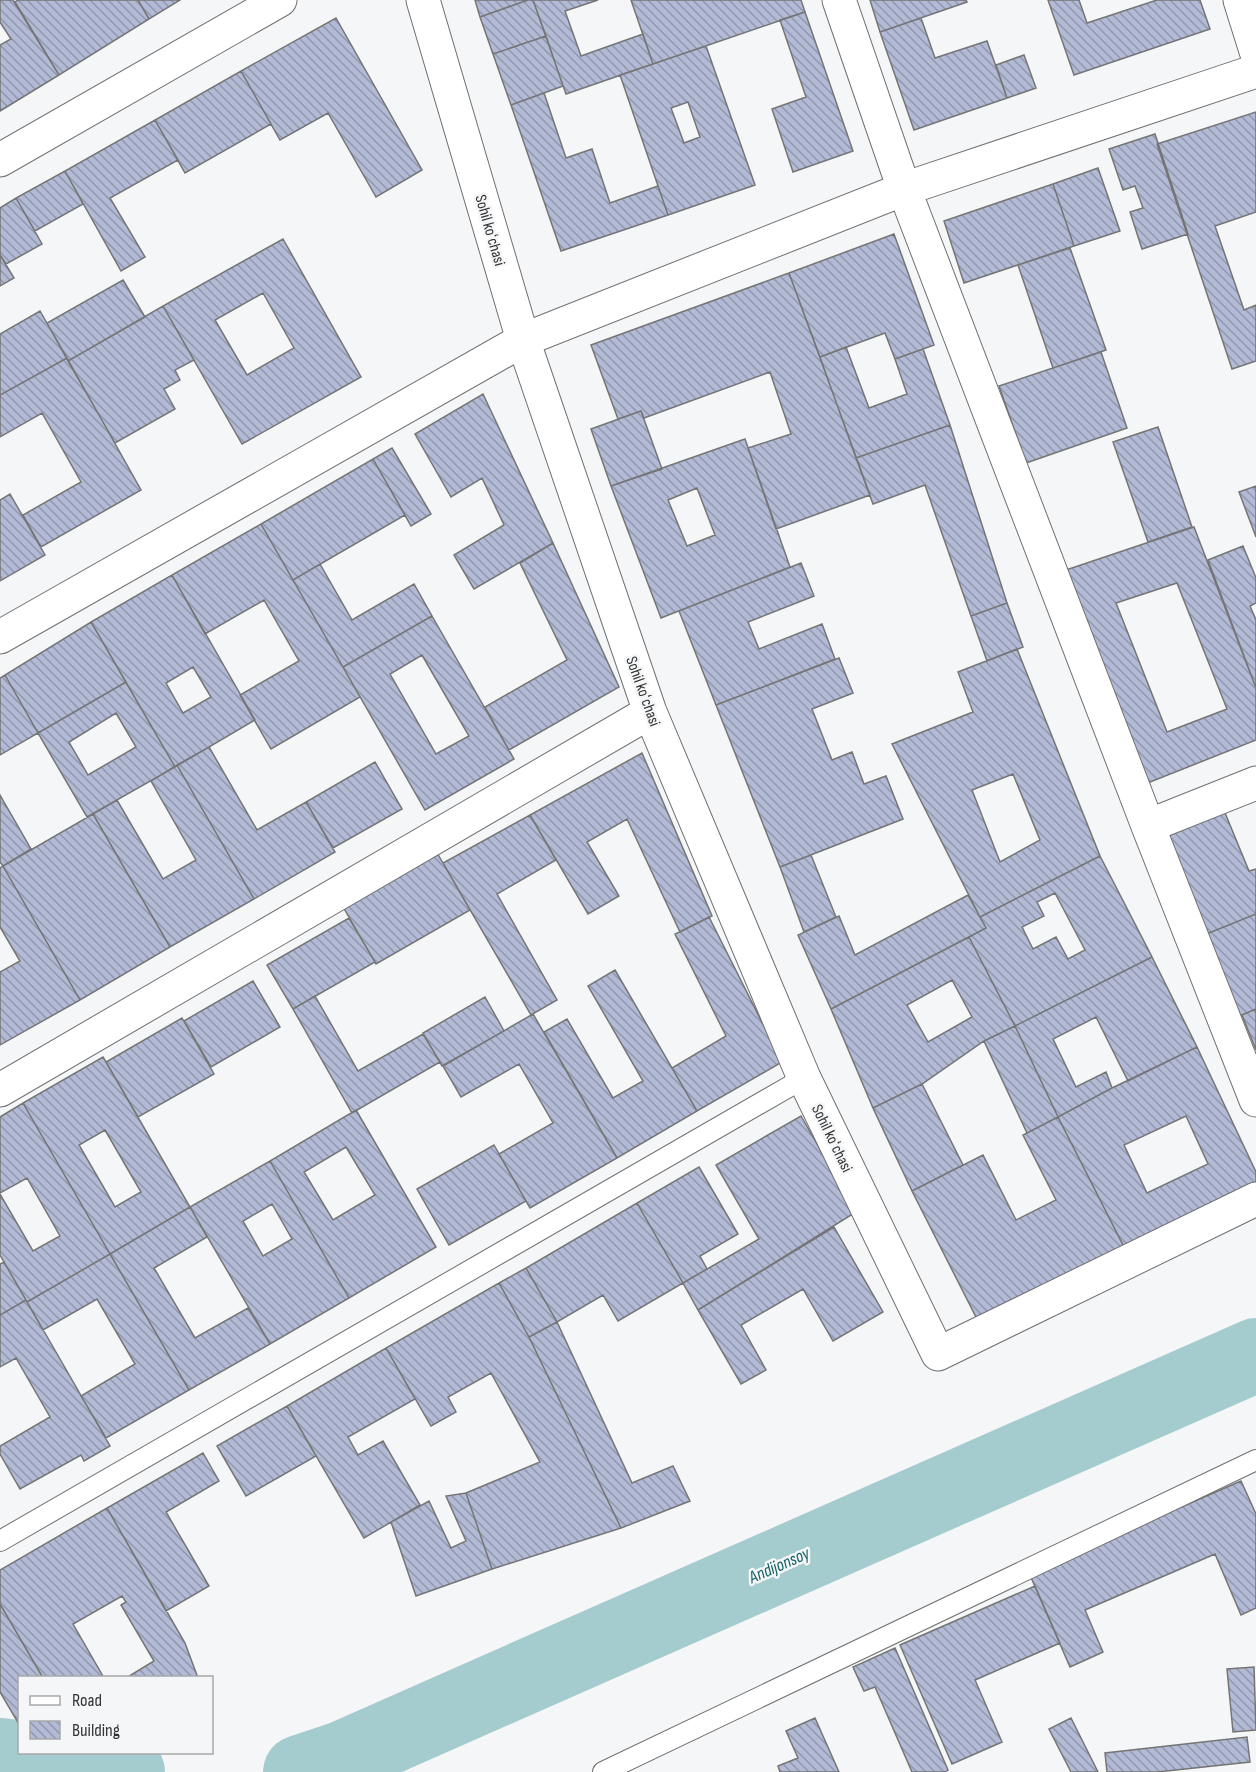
<svg xmlns="http://www.w3.org/2000/svg" width="1256" height="1772" viewBox="0 0 1256 1772" font-family="'Sofia Sans Condensed',sans-serif">
<style>
.lines{fill:none;stroke-linecap:round;stroke-linejoin:round}
.river{stroke:#a4cbcd;stroke-width:74}
.building{fill:url(#building-back-hatch);stroke:#757576;stroke-width:1.5;fill-rule:evenodd}
.lane-casing{stroke:#707071;stroke-width:22}
.street-casing{stroke:#707071;stroke-width:35}
.lane{stroke:#fff;stroke-width:20}
.street{stroke:#fff;stroke-width:33}
.labels{text-anchor:middle;stroke-width:5;stroke-linejoin:round;paint-order:stroke}
.street-label{font-size:16px;fill:#323233;stroke:#f5f6f7}
.water-label{font-size:18px;font-style:italic;fill:#146267;stroke:#f5f6f7}
</style>
<defs>
<pattern id="building-back-hatch" width="6" height="6" patternUnits="userSpaceOnUse" patternTransform="scale(1.5)"><rect width="6" height="6" fill="#b2bad6"/><path d="M-1 5l2 2M0 0l6 6M5-1l2 2" fill="none" stroke="#9198ae"/></pattern>
</defs>
<rect width="100%" height="100%" fill="#f5f6f7"/>
<g class="lines">
<path class="river" d="M 0,1755 L 128,1772
M 300,1772 L 342,1758 L 1256,1355"/>
</g>
<path class="building" d="M 0,0 L 13,0 L 59,75 L 0,111 L 0,45 L 11,39 L 0,22 Z
M 18,0 L 138,0 L 149,19 L 59,75 L 15,2 Z
M 138,0 L 180,0 L 149,19 Z
M 475,0 L 528,0 L 480,17 Z
M 528,0 L 533,0 L 546,36 L 493,54 L 480,17 Z
M 533,0 L 598,0 L 565,11 L 581,56 L 643,34 L 653,64 L 566,94 Z
M 631,0 L 801,0 L 805,12 L 653,64 Z
M 870,0 L 966,0 L 967,2 L 880,32 Z
M 1048,0 L 1079,0 L 1087,23 L 1157,0 L 1200,0 L 1210,29 L 1074,75 Z
M 805,12 L 853,151 L 793,172 L 772,109 L 806,97 L 780,20 Z
M 336,18 L 422,170 L 376,197 L 328,113 L 280,140 L 241,71 Z
M 921,18 L 935,58 L 987,41 L 1007,98 L 914,130 L 880,32 Z
M 546,36 L 563,86 L 511,105 L 493,54 Z
M 706,46 L 755,185 L 668,215 L 620,75 ZM 688,102 L 700,137 L 684,143 L 671,108 Z
M 1024,55 L 1036,88 L 1007,98 L 996,65 Z
M 241,71 L 271,124 L 185,173 L 155,120 Z
M 544,93 L 566,158 L 592,149 L 610,203 L 658,186 L 668,215 L 561,251 L 511,105 Z
M 1256,112 L 1256,212 L 1215,226 L 1244,310 L 1256,305 L 1256,361 L 1232,369 L 1157,144 Z
M 155,120 L 178,160 L 110,198 L 145,257 L 121,271 L 65,171 Z
M 1155,134 L 1188,234 L 1142,249 L 1130,212 L 1143,208 L 1135,186 L 1123,190 L 1109,149 Z
M 1098,168 L 1120,231 L 1074,246 L 1053,184 Z
M 65,171 L 83,204 L 35,231 L 16,198 Z
M 1053,184 L 1074,246 L 964,283 L 944,221 Z
M 16,198 L 42,244 L 6,264 L 0,255 L 0,208 Z
M 894,234 L 934,345 L 895,359 L 885,333 L 820,357 L 789,273 Z
M 283,239 L 361,377 L 242,444 L 163,306 ZM 263,293 L 294,348 L 247,375 L 215,320 Z
M 1070,248 L 1106,350 L 1053,368 L 1018,265 Z
M 0,255 L 14,278 L 0,286 Z
M 789,273 L 870,495 L 776,529 L 748,448 L 791,434 L 770,372 L 644,418 L 641,411 L 618,419 L 591,345 Z
M 123,280 L 145,317 L 68,361 L 47,323 Z
M 163,306 L 194,360 L 175,370 L 180,380 L 164,389 L 175,409 L 115,443 L 68,361 Z
M 40,311 L 67,358 L 0,395 L 0,334 Z
M 846,347 L 869,408 L 907,394 L 895,359 L 923,349 L 950,425 L 856,458 L 820,357 Z
M 1101,352 L 1127,428 L 1026,463 L 999,386 Z
M 67,358 L 141,490 L 41,547 L 23,515 L 81,482 L 42,413 L 0,437 L 0,395 Z
M 483,394 L 553,543 L 474,589 L 454,555 L 504,525 L 482,478 L 451,497 L 415,434 Z
M 641,411 L 662,469 L 611,486 L 591,429 Z
M 950,425 L 1007,603 L 971,616 L 925,485 L 873,504 L 856,458 Z
M 1158,427 L 1192,527 L 1148,542 L 1113,442 Z
M 745,439 L 790,567 L 661,618 L 611,486 ZM 697,488 L 715,535 L 687,546 L 668,500 Z
M 392,448 L 431,514 L 411,526 L 373,459 Z
M 373,459 L 405,515 L 293,580 L 261,524 Z
M 1256,486 L 1256,537 L 1239,492 Z
M 10,494 L 45,555 L 0,581 L 0,500 Z
M 261,524 L 360,697 L 271,749 L 240,695 L 299,661 L 264,600 L 205,634 L 172,575 Z
M 1194,527 L 1256,688 L 1256,740 L 1145,784 L 1066,570 ZM 1177,583 L 1227,709 L 1167,732 L 1116,603 Z
M 553,543 L 619,687 L 509,750 L 485,707 L 567,660 L 520,563 Z
M 1243,546 L 1256,578 L 1256,603 L 1250,606 L 1256,620 L 1256,688 L 1208,560 Z
M 801,563 L 814,596 L 748,622 L 759,649 L 822,624 L 835,659 L 716,705 L 679,611 Z
M 320,564 L 352,620 L 414,584 L 432,616 L 343,667 L 293,580 Z
M 172,575 L 255,720 L 175,767 L 91,622 ZM 193,667 L 211,697 L 183,713 L 166,683 Z
M 1007,603 L 1023,647 L 987,661 L 971,616 Z
M 432,616 L 514,759 L 425,810 L 343,667 ZM 422,655 L 469,736 L 436,754 L 390,674 Z
M 91,622 L 126,682 L 38,733 L 5,675 Z
M 1017,649 L 1100,856 L 980,917 L 892,744 L 973,712 L 958,672 ZM 1013,774 L 1040,840 L 1000,862 L 972,790 Z
M 839,658 L 853,693 L 812,709 L 832,760 L 852,752 L 864,784 L 886,776 L 903,819 L 780,867 L 716,705 Z
M 5,675 L 38,733 L 0,755 L 0,678 Z
M 126,682 L 175,767 L 87,817 L 38,733 ZM 116,713 L 136,747 L 88,775 L 69,742 Z
M 209,747 L 257,830 L 306,802 L 335,852 L 254,899 L 177,765 Z
M 642,753 L 712,916 L 680,932 L 627,819 L 587,842 L 619,896 L 588,914 L 530,815 Z
M 375,762 L 402,809 L 333,848 L 306,802 Z
M 177,765 L 254,899 L 170,947 L 93,814 L 117,800 L 163,879 L 196,860 L 151,781 Z
M 0,795 L 31,849 L 3,866 L 0,862 Z
M 1223,808 L 1249,871 L 1256,869 L 1256,914 L 1204,935 L 1163,831 Z
M 93,814 L 170,947 L 80,1000 L 3,866 Z
M 530,815 L 556,860 L 497,894 L 557,1000 L 531,1015 L 443,863 Z
M 436,851 L 470,910 L 376,964 L 342,905 Z
M 811,855 L 836,917 L 804,932 L 780,867 Z
M 1100,856 L 1152,957 L 1015,1026 L 969,937 L 986,928 L 980,917 ZM 1055,893 L 1085,950 L 1068,959 L 1056,937 L 1033,949 L 1022,927 L 1044,916 L 1037,902 Z
M 3,866 L 80,1000 L 0,1045 L 0,972 L 20,961 L 0,927 L 0,868 Z
M 968,895 L 986,928 L 831,1009 L 798,935 L 839,916 L 855,955 Z
M 1256,914 L 1256,1009 L 1237,1017 L 1204,935 Z
M 709,917 L 782,1062 L 697,1111 L 672,1068 L 726,1036 L 675,934 Z
M 349,918 L 375,962 L 293,1009 L 267,965 Z
M 969,937 L 1015,1026 L 984,1041 L 922,1084 L 873,1108 L 831,1009 ZM 952,980 L 972,1017 L 928,1042 L 907,1005 Z
M 1152,957 L 1197,1047 L 1128,1081 L 1096,1017 L 1053,1039 L 1076,1087 L 1106,1072 L 1112,1088 L 1058,1117 L 1015,1026 Z
M 615,970 L 697,1111 L 617,1158 L 544,1032 L 567,1019 L 613,1098 L 643,1081 L 588,986 Z
M 253,981 L 280,1027 L 211,1067 L 184,1021 Z
M 315,996 L 358,1071 L 423,1034 L 440,1062 L 352,1113 L 293,1009 Z
M 485,997 L 504,1031 L 442,1066 L 423,1033 Z
M 1256,1009 L 1256,1050 L 1242,1015 Z
M 533,1014 L 617,1158 L 530,1208 L 499,1154 L 553,1123 L 519,1064 L 461,1097 L 443,1066 Z
M 182,1018 L 214,1074 L 138,1117 L 106,1062 Z
M 1015,1026 L 1058,1117 L 1027,1133 L 984,1041 Z
M 1197,1047 L 1256,1172 L 1256,1184 L 1124,1247 L 1058,1117 L 1112,1088 ZM 1186,1116 L 1208,1164 L 1147,1193 L 1124,1145 Z
M 103,1057 L 190,1207 L 110,1254 L 23,1103 ZM 105,1130 L 141,1192 L 115,1207 L 79,1145 Z
M 922,1084 L 963,1165 L 912,1191 L 873,1108 Z
M 23,1103 L 110,1254 L 27,1302 L 0,1255 L 0,1194 L 33,1251 L 60,1236 L 27,1178 L 0,1193 L 0,1117 Z
M 356,1110 L 436,1247 L 349,1298 L 270,1161 ZM 346,1147 L 375,1195 L 333,1220 L 304,1172 Z
M 801,1116 L 856,1212 L 698,1310 L 683,1283 L 759,1239 L 716,1165 Z
M 1058,1117 L 1124,1247 L 978,1321 L 912,1191 L 983,1155 L 1016,1220 L 1056,1200 L 1023,1135 Z
M 494,1145 L 526,1201 L 449,1245 L 417,1189 Z
M 270,1161 L 349,1298 L 270,1344 L 190,1207 ZM 272,1204 L 292,1239 L 263,1256 L 243,1221 Z
M 699,1167 L 738,1234 L 700,1256 L 707,1269 L 683,1283 L 637,1203 Z
M 637,1203 L 683,1283 L 618,1321 L 603,1295 L 557,1322 L 526,1268 Z
M 190,1207 L 207,1237 L 154,1268 L 195,1338 L 248,1308 L 270,1344 L 189,1390 L 110,1254 Z
M 834,1227 L 883,1312 L 833,1341 L 803,1289 L 741,1325 L 766,1370 L 741,1384 L 698,1310 Z
M 110,1254 L 189,1390 L 106,1438 L 81,1396 L 135,1364 L 97,1299 L 43,1330 L 27,1302 Z
M 4,1262 L 26,1300 L 0,1315 L 0,1264 Z
M 526,1268 L 557,1322 L 529,1337 L 499,1283 Z
M 499,1283 L 529,1337 L 621,1528 L 492,1569 L 466,1493 L 540,1462 L 491,1373 L 448,1397 L 456,1412 L 431,1426 L 386,1348 Z
M 26,1300 L 110,1446 L 84,1461 L 81,1455 L 20,1489 L 0,1454 L 0,1446 L 50,1417 L 16,1358 L 0,1367 L 0,1315 Z
M 557,1322 L 632,1483 L 673,1466 L 690,1501 L 621,1528 L 529,1337 Z
M 386,1348 L 415,1399 L 348,1437 L 358,1455 L 383,1441 L 420,1505 L 364,1538 L 287,1406 Z
M 287,1406 L 316,1456 L 246,1496 L 217,1446 Z
M 203,1453 L 219,1481 L 166,1512 L 209,1586 L 166,1611 L 107,1508 Z
M 1241,1481 L 1256,1514 L 1256,1608 L 1241,1615 L 1215,1554 L 1085,1610 L 1103,1652 L 1070,1667 L 1029,1573 Z
M 466,1493 L 492,1569 L 416,1596 L 391,1522 L 429,1501 L 451,1548 L 466,1541 L 446,1496 Z
M 107,1508 L 185,1643 L 198,1678 L 126,1678 L 154,1661 L 121,1605 L 126,1602 L 122,1596 L 73,1624 L 104,1678 L 43,1678 L 0,1604 L 0,1570 Z
M 1035,1586 L 1060,1643 L 975,1680 L 1002,1742 L 952,1764 L 900,1645 Z
M 0,1604 L 43,1678 L 20,1678 L 20,1726 L 0,1692 Z
M 895,1648 L 948,1770 L 945,1772 L 912,1772 L 875,1687 L 864,1691 L 853,1667 Z
M 1254,1667 L 1256,1730 L 1233,1732 L 1227,1669 Z
M 815,1718 L 839,1772 L 780,1772 L 778,1766 L 798,1758 L 786,1731 Z
M 1071,1718 L 1098,1772 L 1071,1772 L 1049,1729 Z
M 1247,1737 L 1250,1762 L 1157,1772 L 1107,1772 L 1105,1753 Z"/>
<g class="lines">
<defs>
<path id="lane" d="M 0,1541 L 804,1078
M 603,1772 L 1256,1460"/>
<path id="street" d="M 423,0 L 523,340 L 650,712 L 804,1078 L 938,1354 L 1256,1199
M 839,0 L 904,189 L 1148,826 L 1256,1100
M 1240,0 L 1256,51
M 0,160 L 280,0
M 0,637 L 523,340 L 904,189 L 1256,71
M 1148,826 L 1256,783
M 0,1090 L 650,712"/>
</defs>
<use href="#lane" class="lane-casing"/>
<use href="#street" class="street-casing"/>
<use href="#lane" class="lane"/>
<use href="#street" class="street"/>
</g>
<g class="labels">
<g class="street-label">
<text transform="translate(491 230) rotate(74)" y="6">Sohil koʻchasi</text>
<text transform="translate(644 691) rotate(70)" y="6">Sohil koʻchasi</text>
<text transform="translate(833 1138) rotate(64)" y="6">Sohil koʻchasi</text>
</g>
<g class="water-label">
<text transform="translate(779 1565) rotate(-24)" y="6">Andijonsoy</text>
</g>
</g>
<rect x="18" y="1676" width="195" height="78" fill="#f5f6f7" stroke="#a7a8a9" stroke-width="1.5"/>
<rect x="30" y="1696" width="30" height="9" fill="#ffffff" stroke="#a7a8a9" stroke-width="1.5"/>
<text x="72" y="1706" font-size="18" fill="#323233">Road</text>
<rect x="30" y="1721" width="30" height="18" fill="url(#building-back-hatch)" stroke="#a7a8a9" stroke-width="1.5"/>
<text x="72" y="1736" font-size="18" fill="#323233">Building</text>
</svg>
